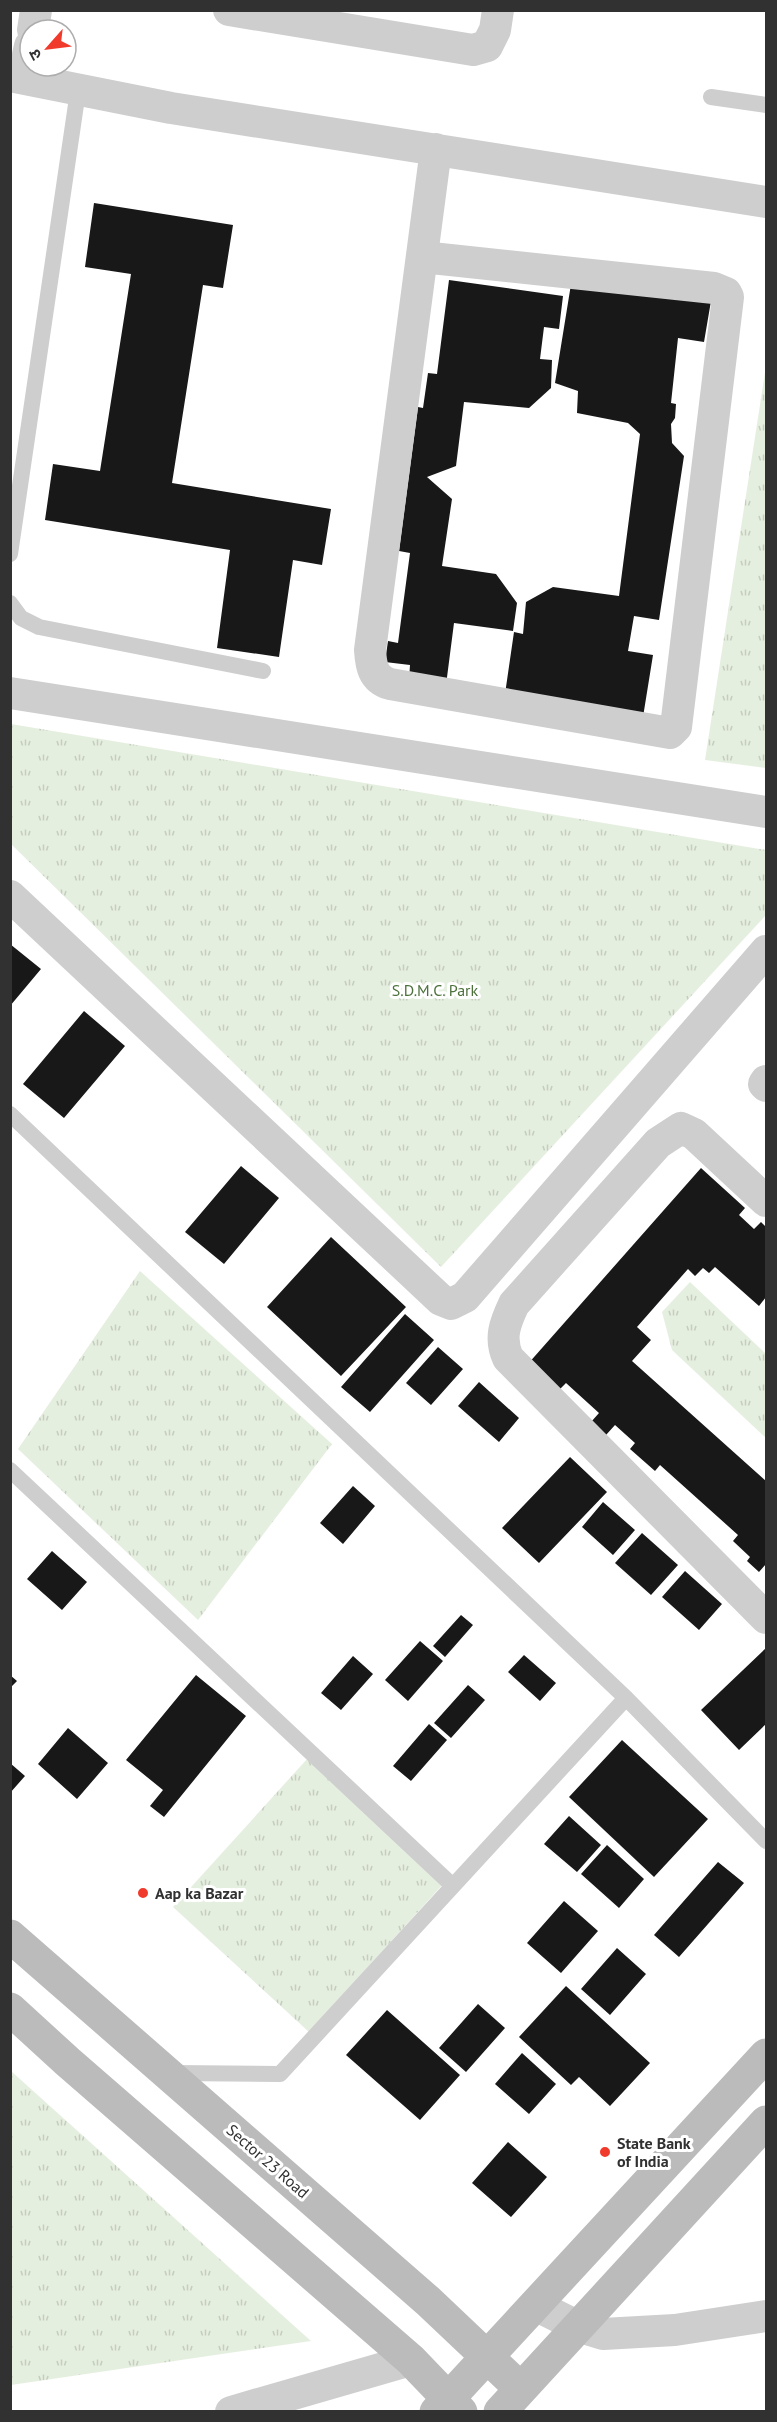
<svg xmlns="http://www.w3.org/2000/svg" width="777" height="2422" viewBox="0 0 777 2422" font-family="'PT Sans','Noto Sans Devanagari',sans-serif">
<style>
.grass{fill:url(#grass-tufts)}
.building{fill:#181818}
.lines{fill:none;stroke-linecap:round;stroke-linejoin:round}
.lane{stroke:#cecece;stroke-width:16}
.street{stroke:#cecece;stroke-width:32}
.secondary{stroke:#bbb;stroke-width:33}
.poi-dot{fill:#f03a2c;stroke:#fff;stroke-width:2}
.labels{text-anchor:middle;stroke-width:6;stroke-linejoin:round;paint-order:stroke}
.park-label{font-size:16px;fill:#4c713b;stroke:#fff}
.poi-label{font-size:16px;font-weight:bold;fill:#313131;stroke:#fff;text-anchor:start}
.street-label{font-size:16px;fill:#313131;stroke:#fff}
</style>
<defs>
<pattern id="grass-tufts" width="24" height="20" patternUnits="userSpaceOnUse" patternTransform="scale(1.5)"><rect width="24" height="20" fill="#e5efdf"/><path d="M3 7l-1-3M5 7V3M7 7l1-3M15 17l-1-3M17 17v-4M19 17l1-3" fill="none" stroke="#c5cdc0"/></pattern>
</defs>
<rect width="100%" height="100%" fill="#fff"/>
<path class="grass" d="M 766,366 L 766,768 L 705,760 Z
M 11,724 L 766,850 L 766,915 L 441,1267 L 11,844 Z
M 140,1271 L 332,1444 L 198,1620 L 18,1449 Z
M 690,1282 L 766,1354 L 766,1438 L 672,1350 L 662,1312 Z
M 308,1758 L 445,1882 L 309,2032 L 173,1907 Z
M 11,2071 L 311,2341 L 11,2385 Z"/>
<path class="building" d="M 94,203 L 233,225 L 223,288 L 203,285 L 172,483 L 331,509 L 322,565 L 293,560 L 279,657 L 217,648 L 230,550 L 45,520 L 53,464 L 100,471 L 131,274 L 85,267 Z
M 572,278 L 711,301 L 704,342 L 678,338 L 671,403 L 676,404 L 675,418 L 671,424 L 672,443 L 684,456 L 659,620 L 634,616 L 628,651 L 653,655 L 643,717 L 505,694 L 514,632 L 523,634 L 526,602 L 553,587 L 619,596 L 640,434 L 628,423 L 577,413 L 578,391 L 555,383 Z
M 449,280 L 563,296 L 559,329 L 544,327 L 540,359 L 552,360 L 551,388 L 529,408 L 464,402 L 456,466 L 427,477 L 452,499 L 442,566 L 496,574 L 517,603 L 513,631 L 454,623 L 446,685 L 409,680 L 410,665 L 385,662 L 388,641 L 398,643 L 410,553 L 399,551 L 418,407 L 423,408 L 428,373 L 437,374 Z
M 10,944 L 41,969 L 10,1006 Z
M 84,1011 L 125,1046 L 64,1118 L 23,1084 Z
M 241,1166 L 279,1198 L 224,1264 L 185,1232 Z
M 701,1168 L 745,1208 L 739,1215 L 754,1229 L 761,1222 L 766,1227 L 766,1297 L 759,1306 L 715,1267 L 709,1273 L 703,1268 L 695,1276 L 688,1269 L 637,1327 L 651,1340 L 632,1361 L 766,1481 L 766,1564 L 759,1572 L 747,1561 L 750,1557 L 733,1541 L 738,1535 L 660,1465 L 655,1471 L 630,1449 L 635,1443 L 615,1425 L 606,1435 L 591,1422 L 599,1413 L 566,1383 L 557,1392 L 527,1365 Z
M 331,1237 L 406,1307 L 341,1376 L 267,1307 Z
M 405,1314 L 434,1340 L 370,1412 L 341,1387 Z
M 438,1347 L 463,1369 L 431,1405 L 406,1383 Z
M 479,1382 L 519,1418 L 499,1442 L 458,1406 Z
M 570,1457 L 607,1492 L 539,1563 L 502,1528 Z
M 353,1486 L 375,1506 L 343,1544 L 320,1523 Z
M 603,1502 L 635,1530 L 613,1555 L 582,1527 Z
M 642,1533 L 678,1565 L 651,1595 L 615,1563 Z
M 52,1551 L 87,1582 L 62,1610 L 27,1579 Z
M 685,1571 L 722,1604 L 699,1630 L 662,1597 Z
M 461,1615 L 473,1625 L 445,1657 L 433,1646 Z
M 420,1641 L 443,1661 L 408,1701 L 385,1680 Z
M 766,1648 L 766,1724 L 739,1750 L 701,1710 Z
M 524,1655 L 556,1683 L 540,1701 L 508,1672 Z
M 353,1656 L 373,1674 L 341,1710 L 321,1693 Z
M 10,1675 L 17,1681 L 10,1688 Z
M 196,1675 L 246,1716 L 164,1817 L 150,1806 L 163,1790 L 126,1760 Z
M 468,1685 L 485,1700 L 451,1738 L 434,1723 Z
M 429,1724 L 447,1740 L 411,1781 L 393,1766 Z
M 68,1728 L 108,1763 L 77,1799 L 38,1764 Z
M 622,1740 L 708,1819 L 654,1877 L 569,1797 Z
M 10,1763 L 25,1776 L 10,1793 Z
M 569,1816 L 601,1845 L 577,1872 L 544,1844 Z
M 607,1845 L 644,1879 L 619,1908 L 581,1874 Z
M 718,1862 L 744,1883 L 679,1957 L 654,1935 Z
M 564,1901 L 598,1931 L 561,1973 L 527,1943 Z
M 617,1948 L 646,1974 L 610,2015 L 581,1989 Z
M 566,1986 L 650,2063 L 610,2106 L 579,2077 L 571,2085 L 519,2037 Z
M 478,2004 L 505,2028 L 466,2072 L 439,2048 Z
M 387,2010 L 460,2075 L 420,2120 L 346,2055 Z
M 522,2053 L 556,2084 L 529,2114 L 495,2084 Z
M 508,2142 L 547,2177 L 511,2217 L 472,2183 Z"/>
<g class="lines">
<path class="lane" d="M 711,97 L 766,105
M 10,554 L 78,91
M 10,603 L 21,618 L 39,627 L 263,671
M 10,1114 L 626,1698 L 766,1841
M 10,1470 L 453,1886
M 172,2073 L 280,2074 L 626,1698"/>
<path class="street" d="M 229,10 L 473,50 L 487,46 L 495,30 L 498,10
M 33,30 L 36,10
M 10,76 L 171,108 L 766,202
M 23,78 L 30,46
M 422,257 L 714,288 L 726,293 L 728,297 L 676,727 L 670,733 L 390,684 C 373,679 371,666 370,650 L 436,149
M 10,693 L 766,812
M 10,896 L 441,1300 L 451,1304 L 465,1297 L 766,951
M 766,1081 L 764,1084 L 766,1086
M 766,1201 L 694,1134 L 681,1128 L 658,1143 L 514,1304 C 505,1323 499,1338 508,1358 L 766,1618
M 535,2305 L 577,2326 L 603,2334 L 675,2330 L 766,2316
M 231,2412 L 411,2360"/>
<path class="secondary" d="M 10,1936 L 428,2301 L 521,2389
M 10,2009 L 68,2062 L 411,2360 L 461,2412
M 436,2412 L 766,2055
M 500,2412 L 766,2122"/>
</g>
<g class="poi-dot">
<circle cx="143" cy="1893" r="6"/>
<circle cx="605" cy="2152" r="6"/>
</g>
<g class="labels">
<g class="park-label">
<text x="435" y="996">S.D.M.C. Park</text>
</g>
<g class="poi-label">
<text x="155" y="1899">Aap ka Bazar</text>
<text x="617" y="2149">State Bank<tspan x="617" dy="18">of India</tspan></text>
</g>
<g class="street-label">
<text transform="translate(268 2161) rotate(41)" y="6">Sector 23 Road</text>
</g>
</g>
<rect width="777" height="2422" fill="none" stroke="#313131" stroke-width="24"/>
<g transform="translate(48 48) rotate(242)"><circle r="28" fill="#ffffff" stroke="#adadad" stroke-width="1.5"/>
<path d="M0-4.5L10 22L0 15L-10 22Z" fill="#f03a2c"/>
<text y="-9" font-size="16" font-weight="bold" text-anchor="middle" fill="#313131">उ</text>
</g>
</svg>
